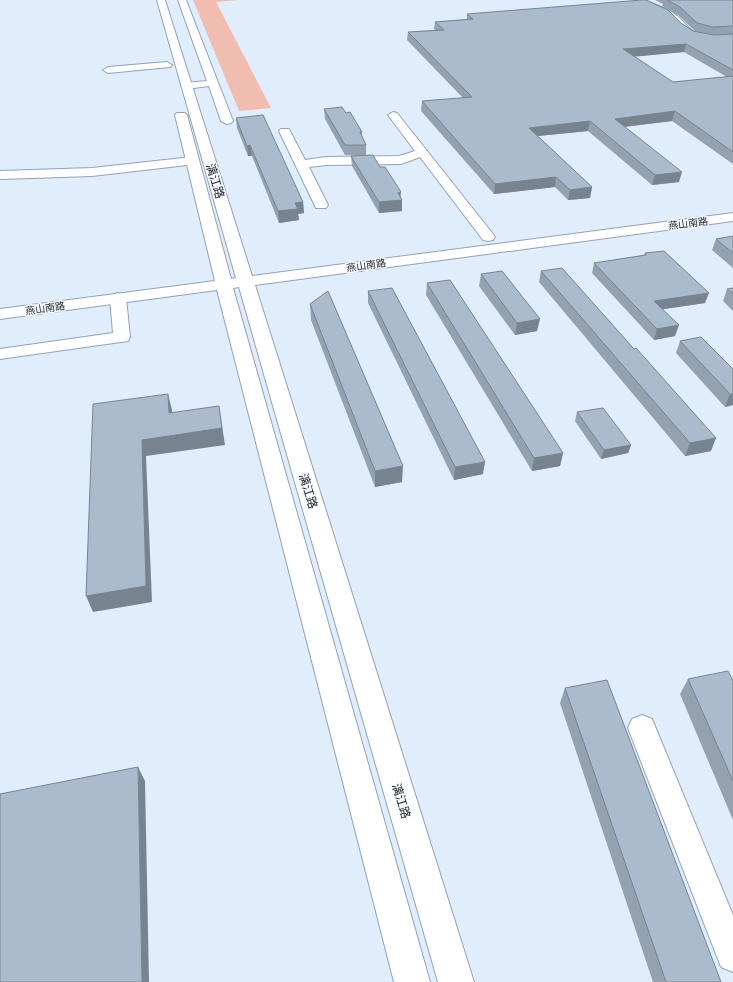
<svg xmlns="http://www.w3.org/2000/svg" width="733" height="982" viewBox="0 0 733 982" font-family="Bitter,'Noto Sans SC',serif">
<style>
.green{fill:#f0bdb0}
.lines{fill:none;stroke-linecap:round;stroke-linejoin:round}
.street-casing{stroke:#92a2b4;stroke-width:2}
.secondary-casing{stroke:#92a2b4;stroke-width:2}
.street{fill:#fff;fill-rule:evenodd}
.secondary{fill:#fff;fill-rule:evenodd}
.wall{fill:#93a1b1;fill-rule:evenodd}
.shaded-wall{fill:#788390}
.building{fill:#abbbce;stroke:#788390}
.labels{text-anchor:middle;stroke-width:3;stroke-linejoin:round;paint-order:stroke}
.far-street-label{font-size:10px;fill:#1a2027;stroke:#f6f9fd}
.street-label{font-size:12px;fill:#1a2027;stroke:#f6f9fd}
</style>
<rect width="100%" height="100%" fill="#e0edfd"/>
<path class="green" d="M 193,0 L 238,0 L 216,2 L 271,108 L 239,111 Z"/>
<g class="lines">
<defs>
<path id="street" d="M 178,0 L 186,0 L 233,121 L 231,123 L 227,124 L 221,121 L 209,86 L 186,89 L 181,86 L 186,83 L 207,81 Z
M 637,0 C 647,0 669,9 677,16 C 685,22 688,30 698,34 C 709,38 722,36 733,35 L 733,41 C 714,42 694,43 680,30 C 675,25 673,20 667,16 C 657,10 645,9 637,0 Z
M 167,62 L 172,65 L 170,67 L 108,73 L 103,70 L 108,67 Z
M 393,112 L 397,113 L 493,234 L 495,237 L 493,240 L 488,241 L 483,240 L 420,157 L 401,164 L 326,165 L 309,167 L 328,205 L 326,208 L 316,208 L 279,131 L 281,129 L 289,129 L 305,160 L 326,157 L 399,156 L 415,151 L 388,115 Z
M 192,157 L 196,158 L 198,161 L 196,164 L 92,176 L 0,179 L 0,171 L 92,168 Z
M 118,293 L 124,295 L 126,298 L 130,337 L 128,341 L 0,359 L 0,349 L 113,333 L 110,298 L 112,295 Z
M 642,715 L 652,719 L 733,915 L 733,972 L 721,967 L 628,728 L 632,719 Z"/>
<path id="secondary" d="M 157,0 L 165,0 L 252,276 L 733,213 L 733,221 L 255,285 L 474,982 L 438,982 L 239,287 L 233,288 L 430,982 L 394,982 L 217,290 L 0,319 L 0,309 L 215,281 L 175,115 L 177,113 L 185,113 L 187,115 L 231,279 L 236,278 Z"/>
</defs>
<use href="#street" class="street-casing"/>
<use href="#secondary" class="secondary-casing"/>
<use href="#street" class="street"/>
<use href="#secondary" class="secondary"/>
</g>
<path class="wall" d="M 655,0 L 733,0 L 733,34 L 713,35 L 733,34 L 733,164 L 672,121 L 625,127 L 679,182 L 652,185 L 588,131 L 538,136 L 592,187 L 590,198 L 568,200 L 555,187 L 494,194 L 421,111 L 422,101 L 463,98 L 407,40 L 408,32 L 435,30 L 434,29 L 435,22 L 467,19 L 467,14 L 681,23 L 693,31 L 695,31 L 678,15 L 662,6 L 663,4 ZM 684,52 L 727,77 L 673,82 L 634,56 Z
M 324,109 L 346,113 L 362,132 L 362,137 L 366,145 L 366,155 L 345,155 L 325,119 Z
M 236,118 L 303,202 L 304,213 L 298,214 L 299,220 L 279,223 L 252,156 L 248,156 L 237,128 Z
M 351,156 L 380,167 L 402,200 L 402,211 L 379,213 L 352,166 Z
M 733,236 L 733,268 L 712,250 L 716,239 Z
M 645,253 L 705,303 L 663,309 L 675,336 L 654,340 L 592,273 L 594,263 L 644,255 Z
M 541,271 L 634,349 L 711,451 L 685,456 L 539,282 Z
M 481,274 L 537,331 L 515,335 L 479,286 Z
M 427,283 L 563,453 L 560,466 L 532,471 L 426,295 Z
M 733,288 L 733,311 L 723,301 L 727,289 Z
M 368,291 L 483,474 L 454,480 L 368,303 Z
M 310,304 L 402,482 L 375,487 L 311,320 Z
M 680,341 L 733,369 L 733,405 L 725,407 L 676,353 Z
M 577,412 L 631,445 L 628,453 L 601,459 L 575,421 Z
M 688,679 L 733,681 L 733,820 L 680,694 Z
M 565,688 L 721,982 L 653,982 L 560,703 Z"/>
<path class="shaded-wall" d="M 686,44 L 684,52 L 621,58 L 623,49 Z
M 675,111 L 672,121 L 613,128 L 615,119 Z
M 590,121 L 588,131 L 528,137 L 529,128 Z
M 250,145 L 252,156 L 248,156 L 247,146 Z
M 682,172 L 679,182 L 652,185 L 655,175 Z
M 556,177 L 555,187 L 494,194 L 495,184 Z
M 592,187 L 590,198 L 568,200 L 570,190 Z
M 401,192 L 400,200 L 402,200 L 402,211 L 379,213 L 379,202 L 398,193 Z
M 303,202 L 304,213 L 298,214 L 299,220 L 279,223 L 278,211 L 295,203 Z
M 709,293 L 705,303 L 651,311 L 654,301 Z
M 540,319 L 537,331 L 515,335 L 517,323 Z
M 679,325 L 675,336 L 654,340 L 657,329 Z
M 168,394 L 172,410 L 173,429 L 169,413 Z
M 730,394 L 733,394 L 733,405 L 725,407 Z
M 219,406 L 225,445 L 146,456 L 152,602 L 93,612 L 86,596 L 142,440 Z
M 716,438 L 711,451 L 685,456 L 690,443 Z
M 631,445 L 628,453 L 601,459 L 604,450 Z
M 563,453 L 560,466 L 532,471 L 534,458 Z
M 485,462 L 483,474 L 454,480 L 455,467 Z
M 403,466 L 402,482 L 375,487 L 375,471 Z
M 138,767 L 145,781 L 149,982 L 142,982 Z"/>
<path class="building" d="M 642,0 L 646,0 L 668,10 L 681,23 L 693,31 L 714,35 L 733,34 L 733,70 L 686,44 L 623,49 L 673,82 L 733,76 L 733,152 L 675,111 L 615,119 L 682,172 L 655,175 L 590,121 L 529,128 L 592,187 L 570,190 L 556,177 L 495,184 L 422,101 L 472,97 L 408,32 L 444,30 L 435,22 L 473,19 L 467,14 Z
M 667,0 L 733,0 L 733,26 L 713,27 L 697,23 L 680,7 Z
M 342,107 L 346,113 L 350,112 L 362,132 L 360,132 L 366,145 L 345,145 L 324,109 Z
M 263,115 L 303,202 L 295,203 L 298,209 L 278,211 L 250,145 L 247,146 L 236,118 Z
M 373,155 L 380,167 L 385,167 L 401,192 L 398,193 L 402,200 L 379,202 L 351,156 Z
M 733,236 L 733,253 L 716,239 Z
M 664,251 L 709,293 L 654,301 L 679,325 L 657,329 L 594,263 L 646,255 L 645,253 Z
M 562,268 L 634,349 L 636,348 L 716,438 L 690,443 L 541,271 Z
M 502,271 L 540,319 L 517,323 L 481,274 Z
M 450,280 L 563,453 L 534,458 L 427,283 Z
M 392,288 L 485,462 L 455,467 L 368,291 Z
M 733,288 L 733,294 L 727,289 Z
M 328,291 L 403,466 L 375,471 L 310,304 Z
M 701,337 L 733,369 L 733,394 L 730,394 L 680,341 Z
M 168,394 L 169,413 L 219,406 L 222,428 L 142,440 L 146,586 L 86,596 L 93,404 Z
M 603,408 L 631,445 L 604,450 L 577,412 Z
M 728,671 L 733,681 L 733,781 L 688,679 Z
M 607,680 L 721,982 L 666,982 L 565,688 Z
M 138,767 L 142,982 L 0,982 L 0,794 Z"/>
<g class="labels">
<g class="far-street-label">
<text transform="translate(688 223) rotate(-7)" y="4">燕山南路</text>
<text transform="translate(366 265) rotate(-8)" y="4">燕山南路</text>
<text transform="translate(45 308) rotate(-8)" y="4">燕山南路</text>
</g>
<g class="street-label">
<text transform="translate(215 181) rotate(73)" y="4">漓江路</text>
<text transform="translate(308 491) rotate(73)" y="4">漓江路</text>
<text transform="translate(401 801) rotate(73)" y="4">漓江路</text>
</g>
</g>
</svg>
